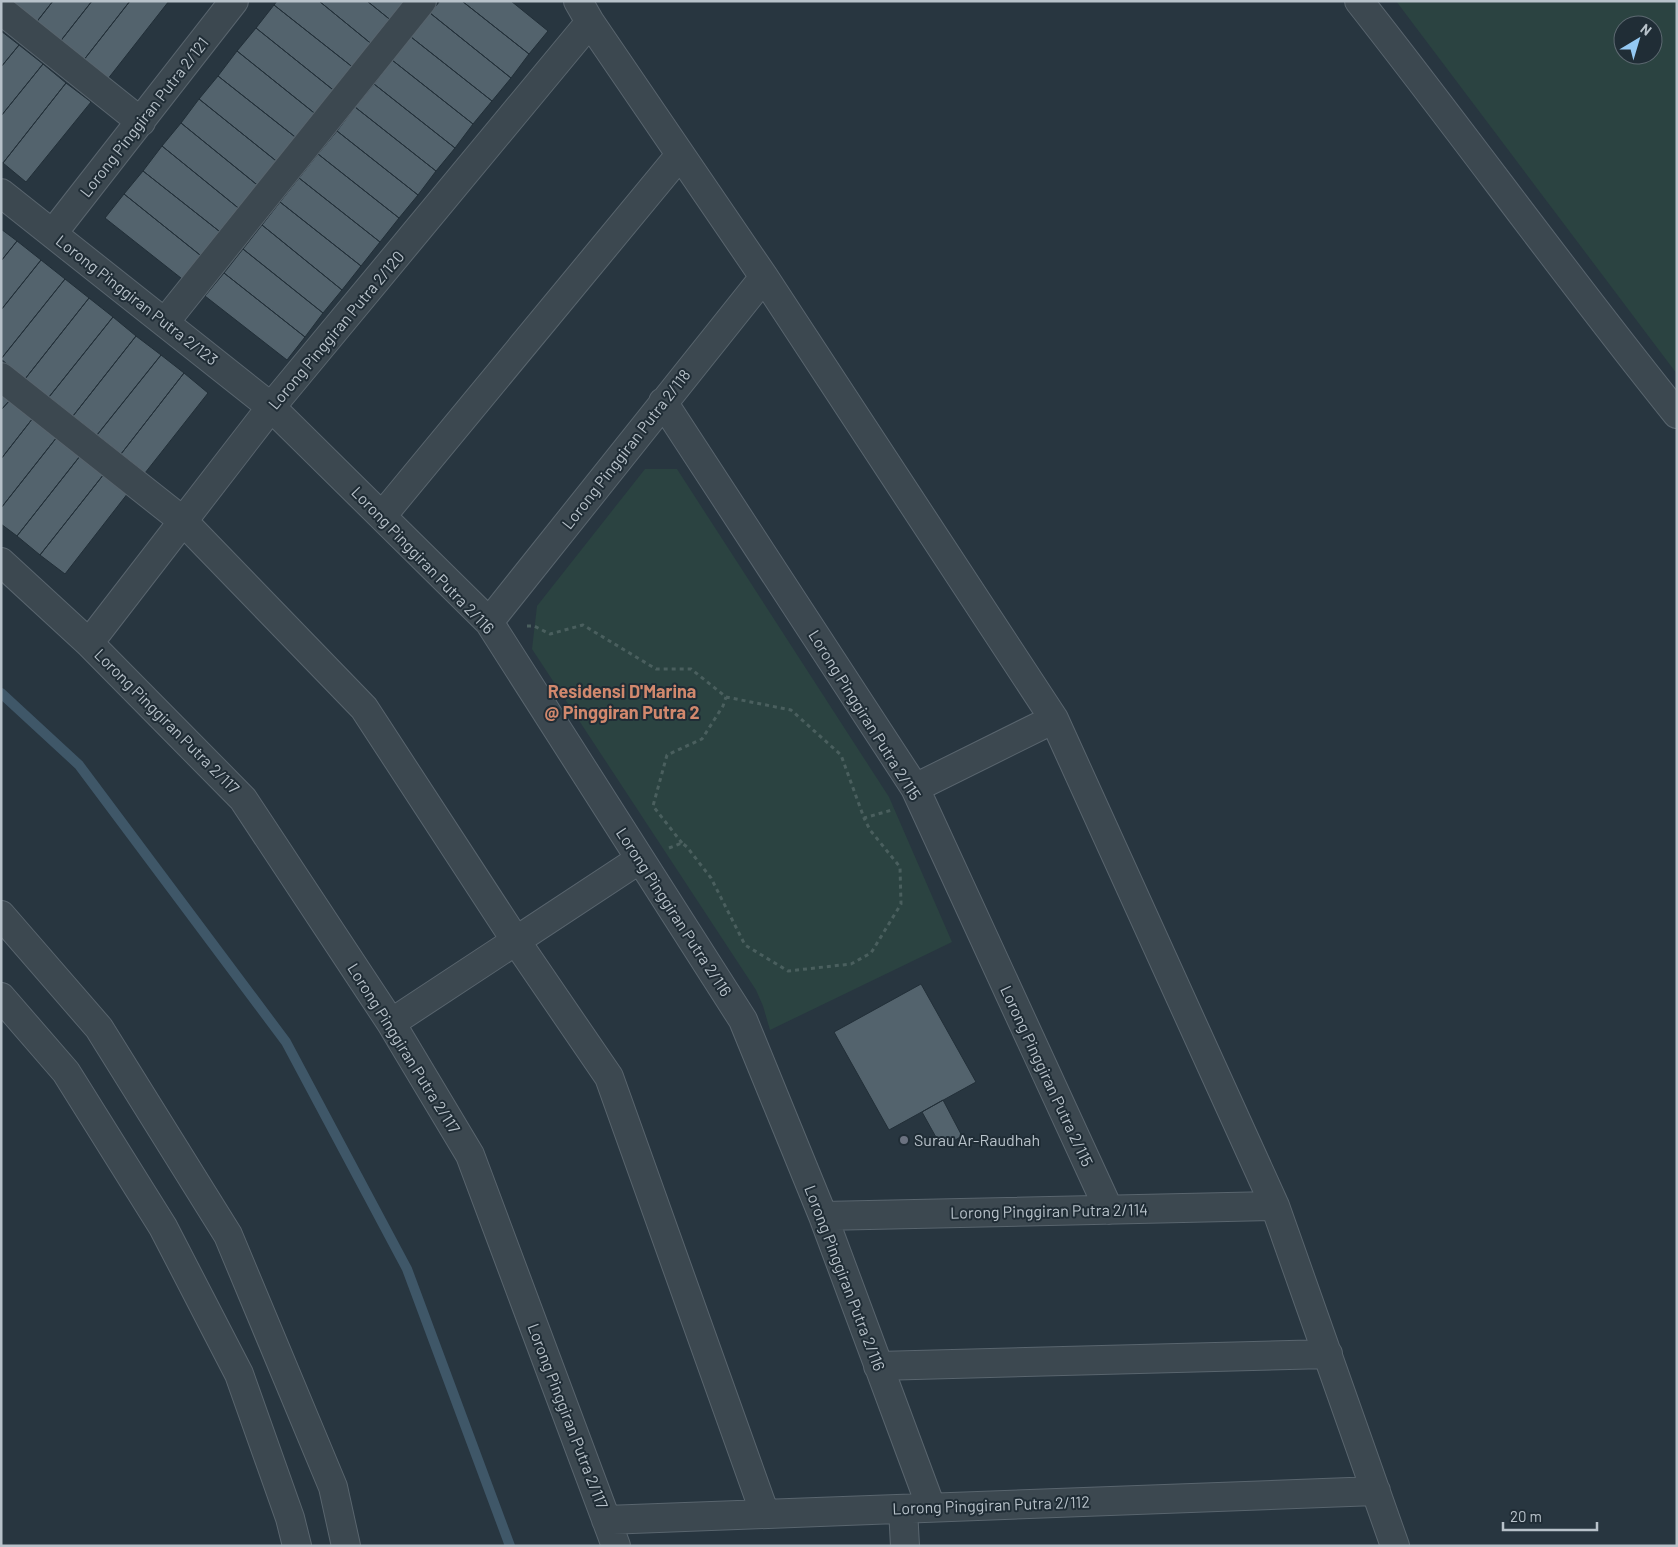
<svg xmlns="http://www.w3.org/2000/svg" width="1678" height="1547" viewBox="0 0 1678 1547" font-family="Barlow,sans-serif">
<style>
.green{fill:#2b4341;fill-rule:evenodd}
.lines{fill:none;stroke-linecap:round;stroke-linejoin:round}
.stream{stroke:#3f5768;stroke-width:10}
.building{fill:#53636d;stroke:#222f38}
.minor-casing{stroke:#59656e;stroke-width:30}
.path{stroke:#4a5f5e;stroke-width:3;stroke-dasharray:4 4;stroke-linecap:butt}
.minor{stroke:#3c4850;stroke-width:28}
.worship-dot{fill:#6b7280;stroke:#202d36;stroke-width:2}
.labels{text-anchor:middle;stroke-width:4;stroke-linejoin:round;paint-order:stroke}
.street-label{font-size:16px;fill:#b8c2ca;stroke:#202d36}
.poi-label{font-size:16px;fill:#b8c2ca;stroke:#202d36;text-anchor:start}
.neighbourhood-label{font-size:18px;font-weight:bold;fill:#d1886d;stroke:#202d36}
</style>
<rect width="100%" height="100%" fill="#283640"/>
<path class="green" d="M 1396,1 L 1677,1 L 1677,374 ZM 1623,25 L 1653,25 L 1653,55 L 1623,55 Z
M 645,469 L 677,469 L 889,797 L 952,942 L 770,1030 L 763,1006 L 756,990 L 532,649 L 537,606 Z"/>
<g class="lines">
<path class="stream" d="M 1,693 L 79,765 L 286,1042 L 407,1269 L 510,1546"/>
</g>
<path class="building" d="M 13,1 L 53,1 L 35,24 L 11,4 Z
M 53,1 L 92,1 L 59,43 L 35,24 Z
M 92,1 L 130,1 L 83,61 L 59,43 Z
M 130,1 L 169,1 L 107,80 L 83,61 Z
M 277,1 L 319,1 L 374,46 L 355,69 L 274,5 Z
M 319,1 L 367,1 L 393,22 L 374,46 Z
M 367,1 L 409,1 L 393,22 Z
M 440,1 L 462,1 L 529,54 L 511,78 L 430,13 Z
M 462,1 L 511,1 L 548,31 L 529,54 Z
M 274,5 L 355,69 L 337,93 L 256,28 Z
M 430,13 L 511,78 L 492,101 L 411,37 Z
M 256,28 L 337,93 L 318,116 L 237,51 Z
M 1,31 L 19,45 L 1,67 Z
M 411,37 L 492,101 L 473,124 L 392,60 Z
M 19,45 L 43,64 L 1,116 L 1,67 Z
M 237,51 L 318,116 L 299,140 L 218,76 Z
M 392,60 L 473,124 L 455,148 L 374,84 Z
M 43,64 L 66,83 L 3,163 L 1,162 L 1,116 Z
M 218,76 L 299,140 L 280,164 L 199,99 Z
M 66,83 L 91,102 L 26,182 L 3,163 Z
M 374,84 L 455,148 L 436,171 L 355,107 Z
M 199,99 L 280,164 L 261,188 L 181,123 Z
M 355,107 L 436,171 L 418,195 L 337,131 Z
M 181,123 L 261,188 L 242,211 L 162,146 Z
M 337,131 L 418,195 L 399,218 L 318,154 Z
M 162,146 L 242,211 L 224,235 L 143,171 Z
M 318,154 L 399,218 L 380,242 L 299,178 Z
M 143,171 L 224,235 L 205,259 L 124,194 Z
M 299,178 L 380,242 L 361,266 L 280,202 Z
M 124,194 L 205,259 L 186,282 L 105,218 Z
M 280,202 L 361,266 L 342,290 L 262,225 Z
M 262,225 L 342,290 L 323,313 L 243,249 Z
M 1,229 L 17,241 L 1,261 Z
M 17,241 L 41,260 L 1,310 L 1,261 Z
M 243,249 L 323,313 L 305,337 L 224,273 Z
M 41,260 L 65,279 L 1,359 L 1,310 Z
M 224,273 L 305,337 L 287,360 L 205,296 Z
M 65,279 L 89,298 L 25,379 L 1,359 Z
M 89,298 L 113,317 L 49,397 L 25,379 Z
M 113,317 L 136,336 L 73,416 L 49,397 Z
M 136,336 L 161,355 L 97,435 L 73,416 Z
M 161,355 L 184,373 L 121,454 L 97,435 Z
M 184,373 L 208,393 L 145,473 L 121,454 Z
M 1,393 L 10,400 L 1,410 Z
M 10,400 L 33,418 L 1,459 L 1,410 Z
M 33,418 L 57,437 L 1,508 L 1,459 Z
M 57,437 L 80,456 L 17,536 L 1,524 L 1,508 Z
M 80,456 L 104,474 L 40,555 L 17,536 Z
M 104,474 L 128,493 L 65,574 L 40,555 Z
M 921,984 L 976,1082 L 889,1130 L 834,1032 Z
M 943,1100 L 962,1136 L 942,1148 L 922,1112 Z"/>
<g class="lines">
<defs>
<path id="minor" d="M 578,1 L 590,22 L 764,277 L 1054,719 L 1275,1206 L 1395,1546
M 1359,1 C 1467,138 1568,279 1677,414
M 1,10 L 141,122
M 1,193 L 271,407 L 489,622 L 743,1020 L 823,1216 L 931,1507
M 53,233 L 234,1
M 165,322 L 422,1
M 1,377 L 183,521 L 364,708 L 516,941 L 609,1077 L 765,1514
M 663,402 L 915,788 L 1109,1210
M 382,516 L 680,155
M 1,562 L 89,643 L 243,799 L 391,1023 L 470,1155 L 616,1546
M 489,622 L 764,277
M 89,643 L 271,407 L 590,22
M 915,788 L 1054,719
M 1,915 L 99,1028 L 228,1235 L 333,1487 L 346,1546
M 1,997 L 66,1072 L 163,1227 L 239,1374 L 290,1518 L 297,1546
M 391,1023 L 640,859
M 823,1216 L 1275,1206
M 878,1366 L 1328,1354
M 903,1509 L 905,1546
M 606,1520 L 1376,1491"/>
</defs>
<use href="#minor" class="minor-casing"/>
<path class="path" d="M 527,626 L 534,626 L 550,634 L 583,625 L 656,669 L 691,669 L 726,697 L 791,710 L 841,755 L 864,818 L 892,810
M 682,843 L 653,806 L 667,755 L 702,739 L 723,706 L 726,697
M 669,848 L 682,843 L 687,847 L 711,878 L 745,945 L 788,971 L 851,964 L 871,953 L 901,904 L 900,867 L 870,830 L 864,818"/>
<use href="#minor" class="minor"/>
</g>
<circle class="worship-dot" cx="904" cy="1140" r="5"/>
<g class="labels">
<g class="street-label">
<text transform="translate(144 117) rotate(-52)" y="6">Lorong Pinggiran Putra 2/121</text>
<text transform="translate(137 300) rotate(38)" y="6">Lorong Pinggiran Putra 2/123</text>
<text transform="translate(336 330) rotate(-50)" y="6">Lorong Pinggiran Putra 2/120</text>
<text transform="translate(626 449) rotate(-52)" y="6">Lorong Pinggiran Putra 2/118</text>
<text transform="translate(423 560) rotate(46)" y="6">Lorong Pinggiran Putra 2/116</text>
<text transform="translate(865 715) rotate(58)" y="6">Lorong Pinggiran Putra 2/115</text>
<text transform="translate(167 721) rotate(45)" y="6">Lorong Pinggiran Putra 2/117</text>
<text transform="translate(674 912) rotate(57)" y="6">Lorong Pinggiran Putra 2/116</text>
<text transform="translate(404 1048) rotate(58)" y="6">Lorong Pinggiran Putra 2/117</text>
<text transform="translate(1047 1076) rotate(65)" y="6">Lorong Pinggiran Putra 2/115</text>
<text transform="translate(1049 1211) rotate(-1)" y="6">Lorong Pinggiran Putra 2/114</text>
<text transform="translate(845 1278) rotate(69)" y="6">Lorong Pinggiran Putra 2/116</text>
<text transform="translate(568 1416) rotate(69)" y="6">Lorong Pinggiran Putra 2/117</text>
<text transform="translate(991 1505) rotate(-2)" y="6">Lorong Pinggiran Putra 2/112</text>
</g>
<g class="poi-label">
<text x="914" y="1146">Surau Ar-Raudhah</text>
</g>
<g class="neighbourhood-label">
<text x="622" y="698">Residensi D'Marina<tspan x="622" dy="21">@ Pinggiran Putra 2</tspan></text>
</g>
</g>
<rect width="1678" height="1547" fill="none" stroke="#b8c2ca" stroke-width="5"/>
<g transform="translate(1638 40) rotate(38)"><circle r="24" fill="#202d36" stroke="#5d6971"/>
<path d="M0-4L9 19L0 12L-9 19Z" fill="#95c9f3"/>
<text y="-8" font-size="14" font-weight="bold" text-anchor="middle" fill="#b8c2ca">N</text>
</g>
<path d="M1503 1522v8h94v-8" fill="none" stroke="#b8c2ca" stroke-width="2.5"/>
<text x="1510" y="1522" font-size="15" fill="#b8c2ca" stroke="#202d36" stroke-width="4" paint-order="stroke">20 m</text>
</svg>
